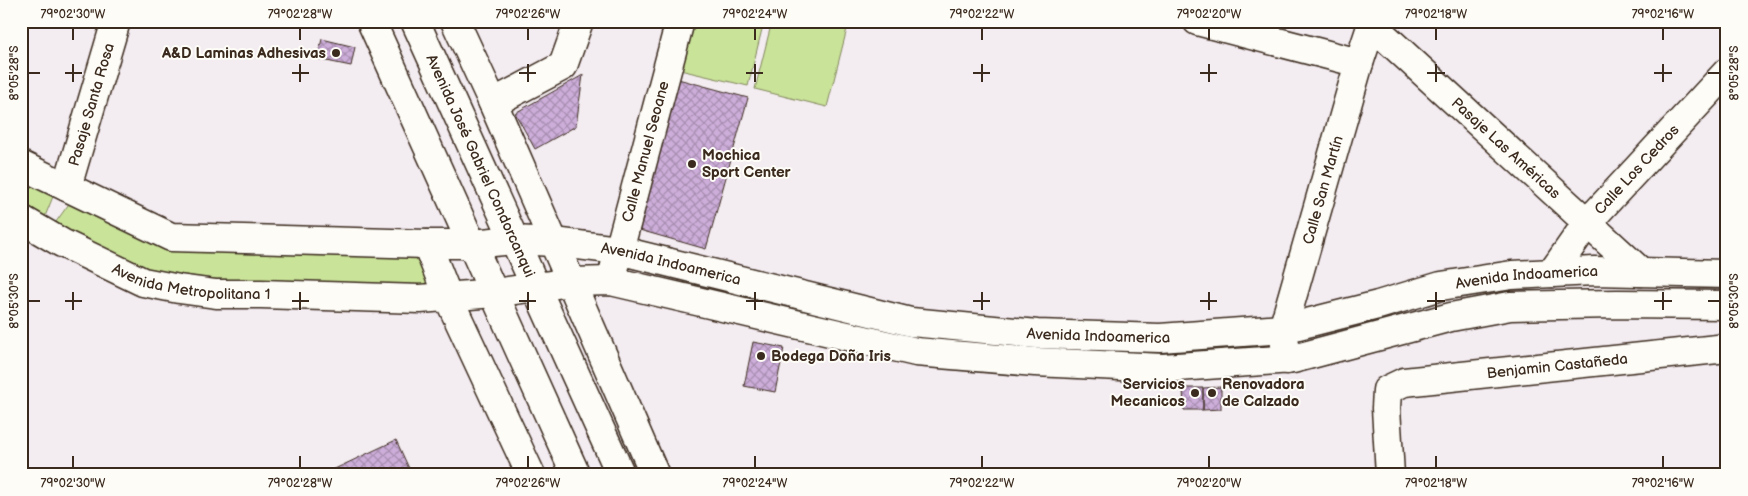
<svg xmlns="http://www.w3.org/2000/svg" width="1748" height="496" viewBox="0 0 1748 496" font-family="'Balsamiq Sans',sans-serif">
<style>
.green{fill:#c9e399;stroke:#82865c}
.building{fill:url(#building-cross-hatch);stroke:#3b2a1e}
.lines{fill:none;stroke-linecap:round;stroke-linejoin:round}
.minor-casing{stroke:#3b2a1e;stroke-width:31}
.secondary-casing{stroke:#3b2a1e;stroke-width:31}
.trunk-casing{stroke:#3b2a1e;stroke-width:31}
.minor{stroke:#fdfcf7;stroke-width:28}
.secondary{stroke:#fdfcf7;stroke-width:28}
.trunk{stroke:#fdfcf7;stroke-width:28}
.ticks{fill:none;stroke:#3b2a1e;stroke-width:2}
.poi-dot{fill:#3b2a1e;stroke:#fdfcf7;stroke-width:2}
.labels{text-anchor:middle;stroke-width:4;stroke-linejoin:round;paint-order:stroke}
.poi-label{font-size:15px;font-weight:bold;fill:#3b2a1e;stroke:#fdfcf7;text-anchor:start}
.street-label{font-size:15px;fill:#3b2a1e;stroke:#fdfcf7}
.neatline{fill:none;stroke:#3b2a1e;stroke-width:2}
.ticks-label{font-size:12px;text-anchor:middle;fill:#3b2a1e}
</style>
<defs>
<pattern id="building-cross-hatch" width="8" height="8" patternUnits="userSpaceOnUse" patternTransform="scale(1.25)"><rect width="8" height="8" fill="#cdaeda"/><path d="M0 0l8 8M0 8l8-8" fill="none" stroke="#a88eb0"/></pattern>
</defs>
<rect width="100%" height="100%" fill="#f3ecf1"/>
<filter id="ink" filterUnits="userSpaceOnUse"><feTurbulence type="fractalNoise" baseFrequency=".02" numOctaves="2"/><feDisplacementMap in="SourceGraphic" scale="10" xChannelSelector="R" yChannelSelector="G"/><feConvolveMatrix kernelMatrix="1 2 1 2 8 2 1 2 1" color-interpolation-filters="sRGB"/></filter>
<g filter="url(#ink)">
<path class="green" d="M 692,21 L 764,21 L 748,86 L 680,70 Z
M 772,21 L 849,21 L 827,107 L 755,89 Z
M 21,179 L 54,194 L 44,219 L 21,206 Z
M 71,201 L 167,247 L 419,256 L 433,285 L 213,279 L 148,270 L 53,226 Z"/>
<path class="building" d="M 322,39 L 355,47 L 351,66 L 317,59 Z
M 21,69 L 28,71 L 21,92 Z
M 583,75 L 576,126 L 535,149 L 515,113 Z
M 678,79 L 748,98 L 706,249 L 636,229 Z
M 753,342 L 784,348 L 775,392 L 744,386 Z
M 1221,387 L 1221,409 L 1203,410 L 1203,388 Z
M 1183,388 L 1203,388 L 1203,410 L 1184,410 Z
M 396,440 L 412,475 L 322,475 Z"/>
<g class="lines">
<defs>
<g id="minor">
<path d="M 455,21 L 493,103 L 655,475"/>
<path d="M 1197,21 L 1359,63"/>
<path id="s1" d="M 1372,25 L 1641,272"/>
<path d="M 493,103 L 563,66 L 579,21"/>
<path id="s2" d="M 67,187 L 116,21"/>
<path d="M 427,244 L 448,297 L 531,475"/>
<path id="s3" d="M 1552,273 L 1587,223 L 1727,72"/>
<path id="s4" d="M 611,281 L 680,21"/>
<path id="s5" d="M 1287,360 L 1283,329 L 1359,63 L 1373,21"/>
<path id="s6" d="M 1390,475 L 1386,408 L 1387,390 L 1404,382 L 1727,348"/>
</g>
<g id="secondary">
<path id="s7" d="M 21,165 L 171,237 L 427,244 L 472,244 L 514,240 L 554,242 L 618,250 L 911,322 L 1037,334 L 1160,338 L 1283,329 L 1378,305 L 1441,286 L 1512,275 L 1594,271 L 1727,274"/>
<path id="s8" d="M 21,219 L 62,243 L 143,282 L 179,289 L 216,294 L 261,294 L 420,299 L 494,293 L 571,282 L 611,281 L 916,352 L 1035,362 L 1163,368 L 1293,359 L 1451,317 L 1510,306 L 1617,304 L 1727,305"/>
</g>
<g id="trunk">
<path d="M 371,21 L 576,475"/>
<path id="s9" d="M 415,21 L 621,475"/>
</g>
</defs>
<use href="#minor" class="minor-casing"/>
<use href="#secondary" class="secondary-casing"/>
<use href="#trunk" class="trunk-casing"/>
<use href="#minor" class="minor"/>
<use href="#secondary" class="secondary"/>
<use href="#trunk" class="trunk"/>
</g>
</g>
<path class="ticks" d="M 73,28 L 73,40M 300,28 L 300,40M 528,28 L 528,40M 755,28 L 755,40M 982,28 L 982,40M 1209,28 L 1209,40M 1436,28 L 1436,40M 1663,28 L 1663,40M 73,64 L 73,82M 300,64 L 300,82M 528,64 L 528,82M 755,64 L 755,82M 982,64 L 982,82M 1209,64 L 1209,82M 1436,64 L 1436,82M 1663,64 L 1663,82M 28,73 L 40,73M 65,73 L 82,73M 292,73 L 309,73M 519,73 L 536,73M 746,73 L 763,73M 973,73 L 990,73M 1200,73 L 1217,73M 1427,73 L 1445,73M 1654,73 L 1672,73M 1708,73 L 1720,73M 73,292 L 73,310M 300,292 L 300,310M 528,292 L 528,310M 755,292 L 755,310M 982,292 L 982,310M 1209,292 L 1209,310M 1436,292 L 1436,310M 1663,292 L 1663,310M 28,301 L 40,301M 65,301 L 82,301M 292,301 L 309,301M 519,301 L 536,301M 746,301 L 763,301M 973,301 L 990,301M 1200,301 L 1217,301M 1427,301 L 1445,301M 1654,301 L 1672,301M 1708,301 L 1720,301M 73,456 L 73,468M 300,456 L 300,468M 528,456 L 528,468M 755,456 L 755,468M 982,456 L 982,468M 1209,456 L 1209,468M 1436,456 L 1436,468M 1663,456 L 1663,468"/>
<g class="poi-dot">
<circle cx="336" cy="53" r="5"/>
<circle cx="692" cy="164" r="5"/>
<circle cx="761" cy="356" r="5"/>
<circle cx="1195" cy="393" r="5"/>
<circle cx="1212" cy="393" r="5"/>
</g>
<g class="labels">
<g class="poi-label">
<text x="326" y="58" text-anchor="end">A&amp;D Laminas Adhesivas</text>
<text x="702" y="160">Mochica<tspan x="702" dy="17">Sport Center</tspan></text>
<text x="771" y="361">Bodega Doña Iris</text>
<text x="1185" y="389" text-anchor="end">Servicios<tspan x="1185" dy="17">Mecanicos</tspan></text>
<text x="1222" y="389">Renovadora<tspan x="1222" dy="17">de Calzado</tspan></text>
</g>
<g class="street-label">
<text dy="5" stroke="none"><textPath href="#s2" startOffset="86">Pasaje Santa Rosa</textPath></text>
<text dy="5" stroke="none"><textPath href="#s1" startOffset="182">Pasaje Las Américas</textPath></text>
<text dy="5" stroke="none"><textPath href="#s4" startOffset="134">Calle Manuel Seoane</textPath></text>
<text dy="5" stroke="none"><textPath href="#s9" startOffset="159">Avenida José Gabriel Condorcanqui</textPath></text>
<text dy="5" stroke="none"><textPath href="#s3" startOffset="134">Calle Los Cedros</textPath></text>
<text dy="5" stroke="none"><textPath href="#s5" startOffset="176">Calle San Martín</textPath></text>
<text dy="5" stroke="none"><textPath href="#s7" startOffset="669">Avenida Indoamerica</textPath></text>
<text dy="5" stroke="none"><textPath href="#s7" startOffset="1539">Avenida Indoamerica</textPath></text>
<text dy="5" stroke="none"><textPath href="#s8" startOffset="185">Avenida Metropolitana 1</textPath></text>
<text dy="5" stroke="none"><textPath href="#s7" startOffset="1104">Avenida Indoamerica</textPath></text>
<text dy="5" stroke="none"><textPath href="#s6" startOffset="258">Benjamin Castañeda</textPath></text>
</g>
</g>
<rect width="1748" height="496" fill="none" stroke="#fdfcf7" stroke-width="55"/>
<rect x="28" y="28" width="1692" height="440" class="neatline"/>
<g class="ticks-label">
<text x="73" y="18">79°02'30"W</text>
<text x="300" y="18">79°02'28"W</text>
<text x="528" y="18">79°02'26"W</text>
<text x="755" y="18">79°02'24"W</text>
<text x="982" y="18">79°02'22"W</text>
<text x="1209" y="18">79°02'20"W</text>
<text x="1436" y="18">79°02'18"W</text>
<text x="1663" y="18">79°02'16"W</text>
<text transform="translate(14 73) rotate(-90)" y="4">8°05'28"S</text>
<text transform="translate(1734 73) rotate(-90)" y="4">8°05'28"S</text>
<text transform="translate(14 301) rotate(-90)" y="4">8°05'30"S</text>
<text transform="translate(1734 301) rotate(-90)" y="4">8°05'30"S</text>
<text x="73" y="487">79°02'30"W</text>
<text x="300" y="487">79°02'28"W</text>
<text x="528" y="487">79°02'26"W</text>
<text x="755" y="487">79°02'24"W</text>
<text x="982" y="487">79°02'22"W</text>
<text x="1209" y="487">79°02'20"W</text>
<text x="1436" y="487">79°02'18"W</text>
<text x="1663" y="487">79°02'16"W</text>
</g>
</svg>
